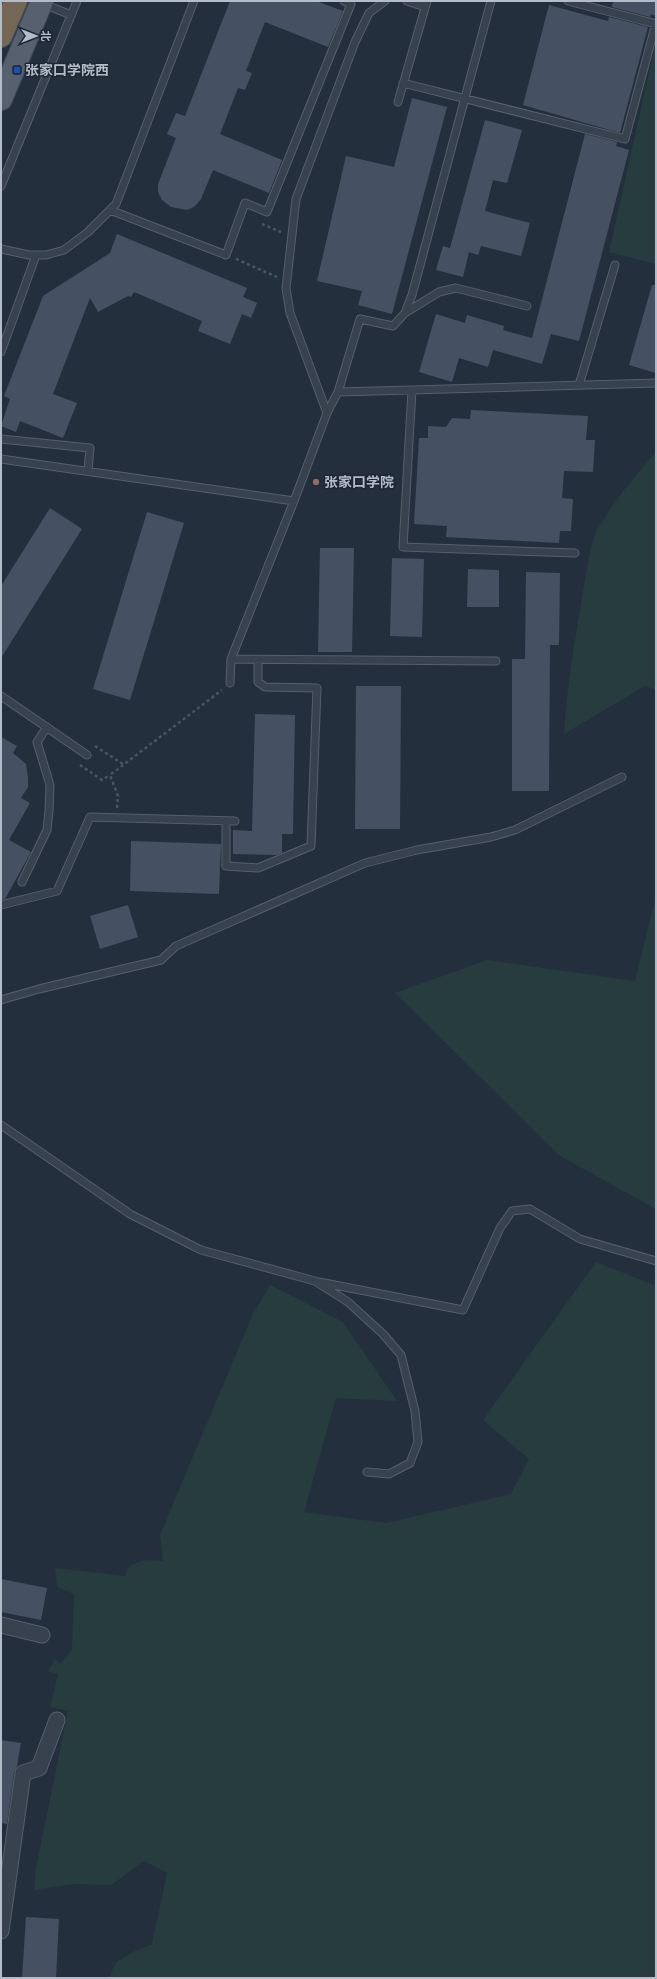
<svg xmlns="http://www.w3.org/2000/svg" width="657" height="1979" viewBox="0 0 657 1979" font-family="Montserrat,'Noto Sans SC',sans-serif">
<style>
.green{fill:#263c3f}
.building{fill:#455162}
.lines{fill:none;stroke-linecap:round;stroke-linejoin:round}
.lane-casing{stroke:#565f6c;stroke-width:9}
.street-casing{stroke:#565f6c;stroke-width:17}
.primary-casing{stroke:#414a57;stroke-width:24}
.highway-casing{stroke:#434c59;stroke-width:24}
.path{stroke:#44595c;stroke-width:2.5;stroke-dasharray:3 3;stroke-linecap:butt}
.lane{stroke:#38414e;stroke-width:7}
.street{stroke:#38414e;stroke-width:15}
.primary{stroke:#56606e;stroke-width:22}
.highway{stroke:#746855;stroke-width:22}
.transit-dot{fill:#1a4fb4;stroke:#1d2633;stroke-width:1.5}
.education-dot{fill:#8d6e63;stroke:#1d2633;stroke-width:1.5}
.labels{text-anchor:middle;stroke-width:3;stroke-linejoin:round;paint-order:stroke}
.poi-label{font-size:14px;font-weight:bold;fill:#b4bcc9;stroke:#1d2633;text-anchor:start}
</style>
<rect width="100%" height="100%" fill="#242f3e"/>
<path class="green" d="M 656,41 L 656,264 L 609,252 Z
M 656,452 L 656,690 L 645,686 L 564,734 C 567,686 575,639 583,592 C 586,575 590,544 597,530 C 613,502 635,476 656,452 Z
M 656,897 L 656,1209 L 560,1156 L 395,993 L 487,960 L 635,981 Z
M 596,1262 L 656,1286 L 656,1978 L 109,1978 L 116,1962 L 135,1951 L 152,1944 L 167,1873 L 144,1861 L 111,1885 L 74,1884 L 34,1890 L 36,1868 L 68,1711 L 50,1707 L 58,1674 L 48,1671 L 55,1659 L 60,1664 L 72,1650 L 74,1594 L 57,1587 L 55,1568 L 125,1576 L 129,1566 L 144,1560 L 163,1561 L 160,1535 L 253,1314 L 270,1285 L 343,1322 L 397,1401 L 336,1398 L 304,1512 L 386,1523 L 511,1494 L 529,1459 L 483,1420 Z"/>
<path class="building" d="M 230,1 L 316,1 L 343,11 L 328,47 L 265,22 L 246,71 L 252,73 L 245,90 L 238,88 L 220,134 L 282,160 L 269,193 L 213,170 L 201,199 L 194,207 L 187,210 L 171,207 L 162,200 L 158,192 L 158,184 L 176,138 L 167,134 L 176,113 L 185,116 Z
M 613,1 L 656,1 L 656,16 L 651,14 L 650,17 L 612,7 Z
M 549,5 L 608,21 L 609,17 L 648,27 L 620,133 L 523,105 Z
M 412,98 L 447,107 L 392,314 L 358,305 L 362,291 L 317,281 L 346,156 L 394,167 Z
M 485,120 L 522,130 L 507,183 L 493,180 L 485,211 L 530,223 L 521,256 L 481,246 L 478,255 L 469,252 L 463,277 L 436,270 L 443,246 L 450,248 Z
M 585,134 L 617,142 L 616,146 L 629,150 L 579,341 L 551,334 L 542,364 L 493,350 L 488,367 L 459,358 L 452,382 L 419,372 L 436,314 L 465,323 L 467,315 L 504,326 L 503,330 L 532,338 Z
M 117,234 L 247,288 L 243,297 L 257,303 L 251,318 L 242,314 L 230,344 L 198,331 L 202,321 L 134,292 L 131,297 L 128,296 L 98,312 L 90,298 L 53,394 L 77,403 L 63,438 L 20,421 L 16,432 L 1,426 L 10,399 L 4,396 L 43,296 L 110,253 Z
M 652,285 L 656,285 L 656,373 L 629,365 Z
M 471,410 L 588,416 L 586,440 L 595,440 L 593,472 L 564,471 L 562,498 L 573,499 L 571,531 L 560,531 L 559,543 L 446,537 L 447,526 L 414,524 L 419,438 L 428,438 L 428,426 L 446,427 L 452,418 L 470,419 Z
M 50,508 L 82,529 L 1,658 L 1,586 Z
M 147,512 L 184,523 L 130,700 L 93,689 Z
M 320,548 L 354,548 L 352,652 L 318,652 Z
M 392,558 L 424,559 L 422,637 L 390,636 Z
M 468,569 L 499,570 L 499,607 L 467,607 Z
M 526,572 L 560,573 L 559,645 L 550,645 L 549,791 L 512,791 L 512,659 L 525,659 Z
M 356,686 L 401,686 L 400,829 L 355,829 Z
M 255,714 L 295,715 L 293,834 L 282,834 L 282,853 L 276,855 L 233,854 L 233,830 L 252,831 Z
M 1,737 L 17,746 L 13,753 L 26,764 L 28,778 L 28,787 L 21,798 L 30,803 L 9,840 L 31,852 L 5,899 L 1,900 Z
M 131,841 L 221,844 L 219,894 L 130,891 Z
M 128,905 L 138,937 L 100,949 L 90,916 Z
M 1,1579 L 47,1588 L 41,1620 L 1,1612 Z
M 1,1740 L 21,1743 L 17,1766 L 14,1772 L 7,1824 L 1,1823 Z
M 26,1917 L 59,1919 L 56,1978 L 22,1978 Z"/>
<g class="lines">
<defs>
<path id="lane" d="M 407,1 L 425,7
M 568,1 L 656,24
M 44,4 L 71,15
M 403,83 L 625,139 L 656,23
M 398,102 L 427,1
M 1,186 L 77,1
M 110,210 L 226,255 L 245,203 L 267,212 L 351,4 L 344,1
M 1,249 L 29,255 L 46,255 L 64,250 L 88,232 L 116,204 L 194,1
M 405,313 L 412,295 L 491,1
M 1,352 L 36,255
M 579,385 L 615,265
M 412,390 L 403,547 L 575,553
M 338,392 L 656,383
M 327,413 L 290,313 L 286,288 L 296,199 L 355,42 L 369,13 L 385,1
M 1,439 L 90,448 L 88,470
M 1,459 L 294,501
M 231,659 L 496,661
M 230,683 L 231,659 L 294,501 L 327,413 L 338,392 L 360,319 L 393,326 L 405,313 L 439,292 L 456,288 L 527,306
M 1,696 L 87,755
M 226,821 L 226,866 L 258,868 L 311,846 L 317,688 L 265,687 L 258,682 L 258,660
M 22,882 L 47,830 L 49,811 L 50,785 L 37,742 L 47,727
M 1,905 L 57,891 L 90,817 L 235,821
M 1,1000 L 39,989 L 161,960 L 176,946 L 365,863 L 417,850 L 491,837 L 515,830 L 622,777
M 1,1125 L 130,1214 L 201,1250 L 315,1281 L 348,1302 L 383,1334 L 401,1355 L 415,1411 L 418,1442 L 410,1463 L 389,1474 L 367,1472
M 319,1282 L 463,1310 L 500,1228 L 512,1211 L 530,1209 L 580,1239 L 656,1261"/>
<path id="street" d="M 1,1625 L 42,1635
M 1,1931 L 23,1773 L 39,1768 L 57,1720"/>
<path id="primary" d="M 1,99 L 42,1"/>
<path id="highway" d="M 1,36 L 16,1"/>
</defs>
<use href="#lane" class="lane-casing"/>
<use href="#street" class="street-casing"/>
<use href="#primary" class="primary-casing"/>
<use href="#highway" class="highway-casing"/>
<path class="path" d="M 262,224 L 281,232
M 236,259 L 277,277
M 95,746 L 123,764
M 80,765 L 102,780 L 110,775
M 117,808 L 118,796 L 110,775 L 222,690"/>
<use href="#lane" class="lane"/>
<use href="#street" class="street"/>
<use href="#primary" class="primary"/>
<use href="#highway" class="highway"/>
</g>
<rect class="transit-dot" x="13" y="66" width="8" height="8" rx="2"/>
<circle class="education-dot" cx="316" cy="482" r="4"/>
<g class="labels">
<g class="poi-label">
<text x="25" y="75">张家口学院西</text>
<text x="324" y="487">张家口学院</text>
</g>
</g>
<rect width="657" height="1979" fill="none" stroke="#b4bcc9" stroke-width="4"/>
<g transform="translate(36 36) rotate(90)" stroke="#1d2633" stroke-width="3" paint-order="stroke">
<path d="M0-3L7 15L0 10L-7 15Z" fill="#b4bcc9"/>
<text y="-6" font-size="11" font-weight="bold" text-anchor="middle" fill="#b4bcc9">北</text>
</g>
</svg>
